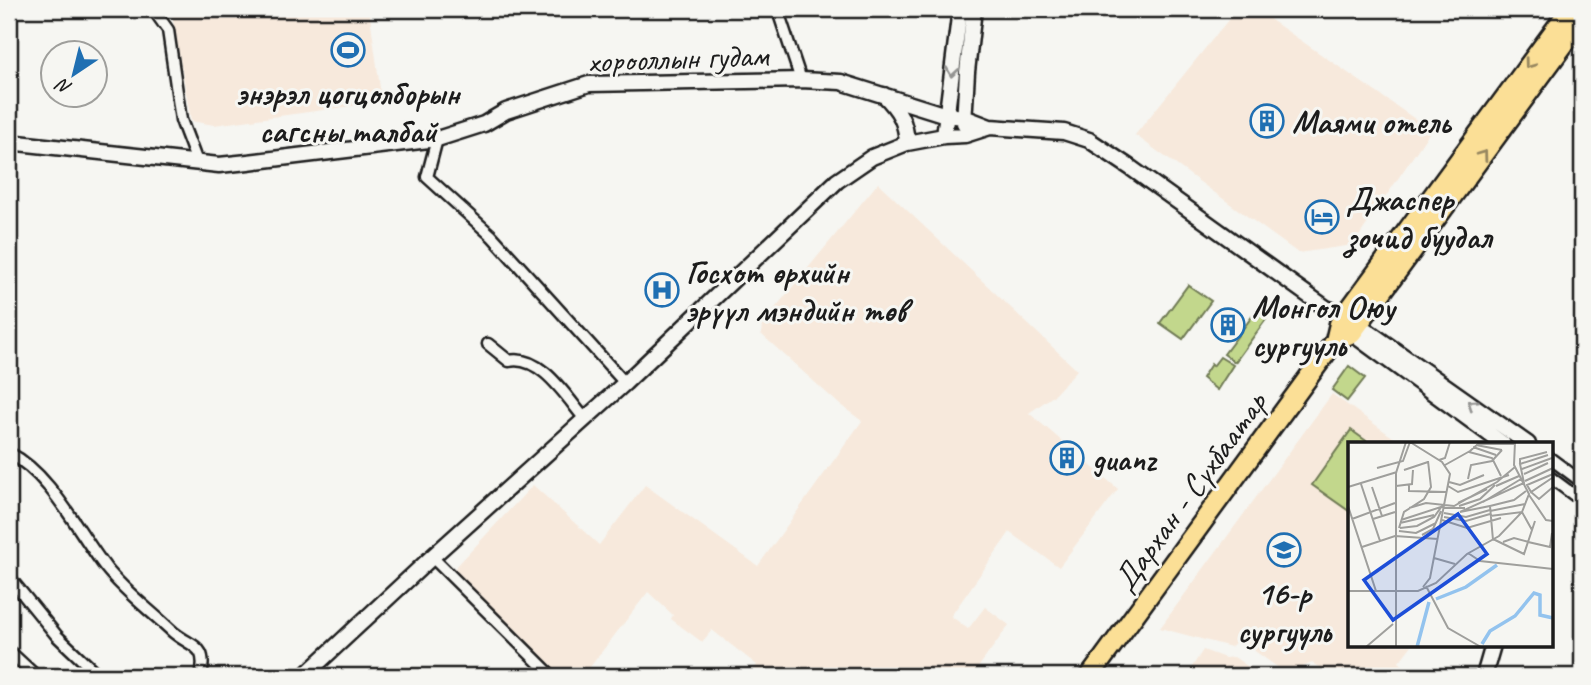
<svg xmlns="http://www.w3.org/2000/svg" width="1591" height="685" viewBox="0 0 1591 685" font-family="Caveat,sans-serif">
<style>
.built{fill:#f7e9dc}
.green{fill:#c2d78c;stroke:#6f7a54;stroke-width:2}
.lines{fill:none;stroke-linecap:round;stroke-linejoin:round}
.street-casing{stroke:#1c1c1c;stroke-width:15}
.secondary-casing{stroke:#1c1c1c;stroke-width:19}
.highway-casing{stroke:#1c1c1c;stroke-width:23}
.street{stroke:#f6f6f2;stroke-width:10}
.secondary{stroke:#f6f6f2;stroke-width:14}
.highway{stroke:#fbdf96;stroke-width:18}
.oneway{stroke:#97875f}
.oneway2{stroke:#949492}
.labels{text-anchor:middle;stroke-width:6;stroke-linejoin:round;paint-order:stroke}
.street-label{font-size:33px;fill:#1c1c1c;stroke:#f6f6f2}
.poi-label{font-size:33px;font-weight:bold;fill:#1c1c1c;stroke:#f6f6f2;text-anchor:start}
.inset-river{fill:none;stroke:#93c3ee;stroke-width:3.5}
.inset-road{fill:none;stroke:#9f9f9c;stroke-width:2}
.view{fill:#1d4ed8;fill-opacity:0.15;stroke:#1d4ed8;stroke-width:3.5}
.inset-edge{fill:none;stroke:#1c1c1c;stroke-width:3.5}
</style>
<rect width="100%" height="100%" fill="#f6f6f2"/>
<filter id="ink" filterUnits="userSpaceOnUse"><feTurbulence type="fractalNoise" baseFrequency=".0143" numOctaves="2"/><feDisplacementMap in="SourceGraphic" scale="14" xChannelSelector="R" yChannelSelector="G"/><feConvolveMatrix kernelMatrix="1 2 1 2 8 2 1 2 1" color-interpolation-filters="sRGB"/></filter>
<g filter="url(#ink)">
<path class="built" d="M 171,9 L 369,9 L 382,102 L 214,125 L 191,121 Z
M 1237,9 L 1255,9 L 1431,130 L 1353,245 L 1298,253 L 1135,135 Z
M 878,183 L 1077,370 L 1053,396 L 1029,413 L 1118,489 L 1059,567 L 1010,532 L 951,616 L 968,629 L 985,607 L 1009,625 L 972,676 L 749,676 L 757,665 L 712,630 L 702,642 L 671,619 L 673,615 L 648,592 L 583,676 L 560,676 L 508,628 L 453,570 L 533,485 L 599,545 L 645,485 L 758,566 L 862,421 L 839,404 L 761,334 L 762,324 Z
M 1332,394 L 1401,443 L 1350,444 L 1350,645 L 1412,645 L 1399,662 L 1405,667 L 1398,676 L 1342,676 L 1325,671 L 1312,663 L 1287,674 L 1238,639 L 1231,647 L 1160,628 Z
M 1203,650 L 1225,658 L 1234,657 L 1262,676 L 1186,676 Z"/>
<path class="green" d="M 335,42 L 362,44 L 361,58 L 334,56 Z
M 1188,285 L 1211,301 L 1183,339 L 1160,323 Z
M 1257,310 L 1267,318 L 1235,362 L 1224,354 Z
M 1220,357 L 1233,365 L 1217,390 L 1202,378 L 1211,364 L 1213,366 Z
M 1349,366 L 1365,378 L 1347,401 L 1332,390 Z
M 1351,430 L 1369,443 L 1350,444 L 1349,511 L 1312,485 Z"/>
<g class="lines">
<defs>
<path id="street" d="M 153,9 L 168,30 L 181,120 L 197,162
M 779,9 L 780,17 L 801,80
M 437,139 L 427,177 L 492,236 L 625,383
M 488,344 L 509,361 C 541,354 567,398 585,419
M 9,453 C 51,474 78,532 106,568 C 125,592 151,611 173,632 C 192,648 208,644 201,676
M 1551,459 L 1582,482
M 1551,478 L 1582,501
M 432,557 L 552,676
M 9,577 L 57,636 L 99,676
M 9,651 L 36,676"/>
<path id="secondary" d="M 884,95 C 899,110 906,122 907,143
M 964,123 L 967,72 L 974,9
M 944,136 L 960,9
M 9,142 L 219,165 L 248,162 L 437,139 L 484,124 L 506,111 L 589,84 L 801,80 L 841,82 L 946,115 L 964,117 L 990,127
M 1346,329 L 1503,444
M 304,676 L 432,557 L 625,383 L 837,181 L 872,157 L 907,143 L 944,136 L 965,135 L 990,127 L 1064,132 L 1089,140 L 1131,168 L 1326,308 L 1345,315 L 1528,444
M 1484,676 L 1493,645"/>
<path id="highway" d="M 1335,341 L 1352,333 L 1582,20
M 1090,676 L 1335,341 L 1339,324 L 1345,315 L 1570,9"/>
</defs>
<use href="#street" class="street-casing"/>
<use href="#secondary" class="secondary-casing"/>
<use href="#highway" class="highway-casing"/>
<use href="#street" class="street"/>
<use href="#secondary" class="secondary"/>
<use href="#highway" class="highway"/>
</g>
<defs><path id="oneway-chevron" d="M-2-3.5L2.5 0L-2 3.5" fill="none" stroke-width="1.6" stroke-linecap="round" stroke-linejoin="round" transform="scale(1.75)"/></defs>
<g class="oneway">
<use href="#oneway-chevron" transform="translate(1529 64) rotate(126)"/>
<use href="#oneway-chevron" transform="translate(1483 155) rotate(-54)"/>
</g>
<g class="oneway2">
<use href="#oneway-chevron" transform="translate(952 72) rotate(98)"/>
<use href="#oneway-chevron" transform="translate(1472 404) rotate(-145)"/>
</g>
</g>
<defs>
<symbol id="stadium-ring" viewBox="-11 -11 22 22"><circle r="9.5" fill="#f6f6f2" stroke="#1f6fb2" stroke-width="1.5"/><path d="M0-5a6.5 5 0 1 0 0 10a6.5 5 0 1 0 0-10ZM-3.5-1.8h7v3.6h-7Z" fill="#1f6fb2"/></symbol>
<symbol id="building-ring" viewBox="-11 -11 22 22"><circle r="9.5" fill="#f6f6f2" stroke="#1f6fb2" stroke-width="1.5"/><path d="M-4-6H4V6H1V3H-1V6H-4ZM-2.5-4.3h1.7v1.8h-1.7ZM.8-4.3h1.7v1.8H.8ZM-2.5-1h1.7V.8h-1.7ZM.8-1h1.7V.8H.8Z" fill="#1f6fb2"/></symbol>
<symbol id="hotel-ring" viewBox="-11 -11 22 22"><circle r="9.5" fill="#f6f6f2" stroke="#1f6fb2" stroke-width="1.5"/><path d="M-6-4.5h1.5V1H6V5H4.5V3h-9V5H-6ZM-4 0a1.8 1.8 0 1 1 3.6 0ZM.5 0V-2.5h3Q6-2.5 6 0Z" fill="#1f6fb2"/></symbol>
<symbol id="hospital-ring" viewBox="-11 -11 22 22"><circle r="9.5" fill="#f6f6f2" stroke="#1f6fb2" stroke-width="1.5"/><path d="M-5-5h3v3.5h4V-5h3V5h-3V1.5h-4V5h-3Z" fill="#1f6fb2"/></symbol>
<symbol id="school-ring" viewBox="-11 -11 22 22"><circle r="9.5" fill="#f6f6f2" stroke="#1f6fb2" stroke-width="1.5"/><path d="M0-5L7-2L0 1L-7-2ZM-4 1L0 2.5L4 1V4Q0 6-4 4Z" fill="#1f6fb2"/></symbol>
</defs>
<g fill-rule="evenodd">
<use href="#stadium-ring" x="329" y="31" width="38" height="38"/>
<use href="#building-ring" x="1248" y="102" width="38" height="38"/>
<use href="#hotel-ring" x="1303" y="198" width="38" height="38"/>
<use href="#hospital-ring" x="643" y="271" width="38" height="38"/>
<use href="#building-ring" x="1209" y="306" width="38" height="38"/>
<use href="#building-ring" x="1048" y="439" width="38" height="38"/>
<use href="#school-ring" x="1265" y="531" width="38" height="38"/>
</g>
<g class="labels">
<g class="street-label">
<text transform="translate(678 57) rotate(-2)" y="12">хорооллын гудам</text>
<text transform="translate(1189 491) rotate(-54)" y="12">Дархан - Сүхбаатар</text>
</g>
<g class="poi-label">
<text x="348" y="104" text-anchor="middle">энэрэл цогцолборын<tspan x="348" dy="38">сагсны талбай</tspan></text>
<text x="1292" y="133">Маями отель</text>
<text x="1346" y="210">Джаспер<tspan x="1346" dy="38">зочид буудал</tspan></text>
<text x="686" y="283">Госхот өрхийн<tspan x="686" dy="38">эрүүл мэндийн төв</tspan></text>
<text x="1252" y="318">Монгол Оюу<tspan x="1252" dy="38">сургууль</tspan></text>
<text x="1092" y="470">guanz</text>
<text x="1284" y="604" text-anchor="middle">16-р<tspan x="1284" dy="38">сургууль</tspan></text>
</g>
</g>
<g transform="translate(1348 442)">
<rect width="205" height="205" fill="#f6f6f2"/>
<path class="inset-river" d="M 88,157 L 118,145 L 149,123M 134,202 L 142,189 L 167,174 L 186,151 L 192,153 L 192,173 L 205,176M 69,205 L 81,160"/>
<path class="inset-road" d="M 62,0 L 94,20 L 102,32 L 82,136 L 75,145M 128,3 L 154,8M 125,5 L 148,13M 122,9 L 130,2 L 166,2M 121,10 L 144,16 L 153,34M 91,18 L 97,16 L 102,0M 172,22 L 172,17 L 199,10M 97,23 L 122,9M 29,26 L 55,19 L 62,0M 174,27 L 204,16M 56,28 L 80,20M 176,32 L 200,21M 204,36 L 183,50 L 179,43 L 205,32M 120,37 L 123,23 L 144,19 L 154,8M 177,39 L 205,26M 101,40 L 112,43 L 136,33M 13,42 L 32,99M 61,42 L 61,49 L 98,50M 48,44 L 64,42 L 65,28M 100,44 L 110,50 L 161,33M 148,44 L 171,34M 0,45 L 49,30M 24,45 L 34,74M 183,50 L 191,57 L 205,45M 181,53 L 198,78 L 205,79M 135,60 L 173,37M 110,61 L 139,47M 0,64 L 28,149 L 70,149 L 88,141 L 119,112 L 151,94 L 174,70 L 181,52 L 166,23 L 167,0M 111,64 L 132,57 L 147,43M 142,64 L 166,58 L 178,49M 61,66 L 78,61 L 106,64 L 149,40 L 167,25M 96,66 L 117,66M 142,69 L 177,62M 96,71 L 118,75 L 142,68M 142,74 L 174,70 L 184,88M 96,75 L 118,79 L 142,72M 4,77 L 47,61M 25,77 L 47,70M 53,78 L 96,64M 94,78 L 119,86 L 153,76M 52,81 L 86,73M 51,86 L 56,70 L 76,57 L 83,45 L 80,19M 52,86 L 69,84 L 86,75 L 94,64M 51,89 L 68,91 L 88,81M 74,93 L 85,87 L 93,69M 145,97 L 176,112 L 180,100 L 202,105 L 204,91M 145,98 L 142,64 L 112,70 L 176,41 L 172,22 L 200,13M 155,100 L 166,96 L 181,100M 180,100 L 187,79M 14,105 L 47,94 L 90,97M 120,111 L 132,119 L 205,127M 86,116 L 107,122M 78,144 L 100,186 L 133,205M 0,149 L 28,149M 18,205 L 45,182M 48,205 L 48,31 L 58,0"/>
<path class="view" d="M 110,72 L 139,112 L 45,178 L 16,138 Z"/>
<rect width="205" height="205" class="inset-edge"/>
</g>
<rect width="1591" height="685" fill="none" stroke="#f6f6f2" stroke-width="35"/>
<rect x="18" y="18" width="1556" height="650" fill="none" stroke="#1c1c1c" stroke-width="2.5" filter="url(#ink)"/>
<g transform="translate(74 74) rotate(215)"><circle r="33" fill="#f6f6f2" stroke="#9f9f9c" stroke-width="2"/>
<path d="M0-5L12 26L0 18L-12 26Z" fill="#1f6fb2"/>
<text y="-10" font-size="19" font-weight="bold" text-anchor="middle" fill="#1c1c1c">N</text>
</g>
</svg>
